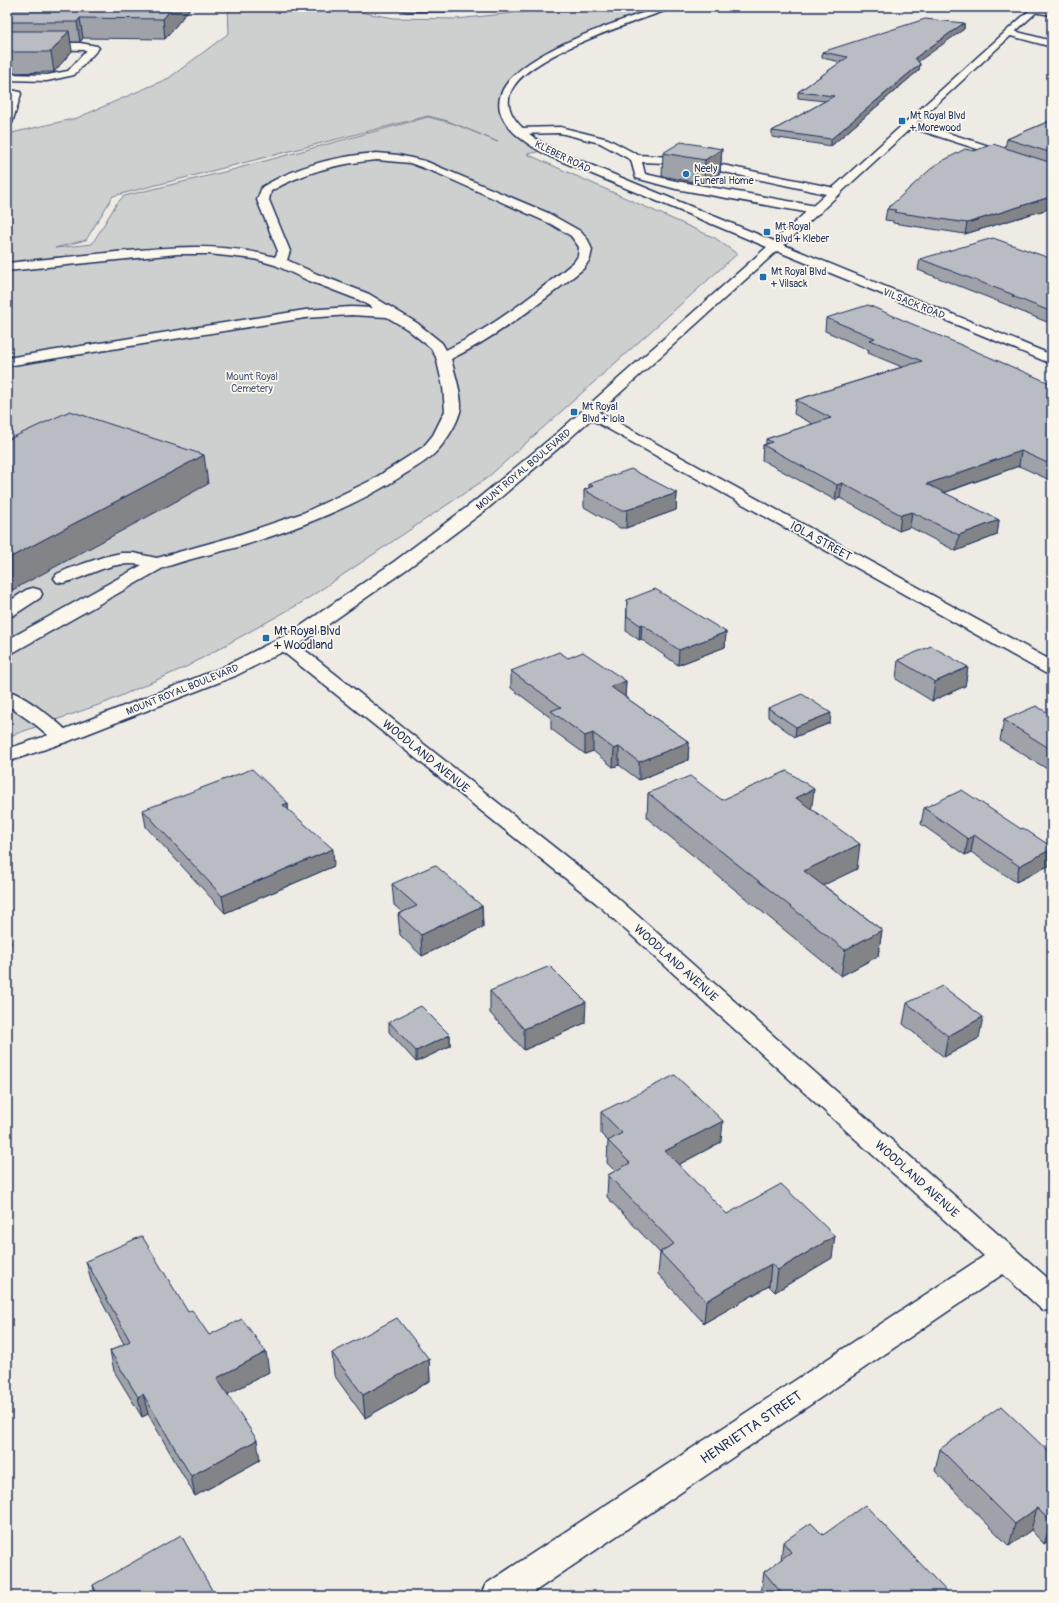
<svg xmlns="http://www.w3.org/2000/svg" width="1059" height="1603" viewBox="0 0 1059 1603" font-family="Pangolin,sans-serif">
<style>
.green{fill:#cecfcf;stroke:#747f96;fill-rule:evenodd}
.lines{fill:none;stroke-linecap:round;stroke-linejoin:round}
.lane-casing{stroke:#1b2f5e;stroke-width:3}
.street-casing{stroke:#1b2f5e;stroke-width:3}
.secondary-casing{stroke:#1b2f5e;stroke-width:3}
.lane{fill:#fbf7ec;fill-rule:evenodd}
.street{fill:#fbf7ec;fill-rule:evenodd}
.secondary{fill:#fbf7ec;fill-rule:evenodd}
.wall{fill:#9fa2a8;stroke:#1b2f5e}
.shaded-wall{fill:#828488;stroke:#1b2f5e}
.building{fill:#b9bcc3;stroke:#1b2f5e}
.poi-dot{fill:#1f6fb2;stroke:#fbf7ec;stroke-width:1.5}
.labels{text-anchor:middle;stroke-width:3.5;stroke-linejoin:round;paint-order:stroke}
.far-poi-label{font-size:10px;fill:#1b2f5e;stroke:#fbf7ec;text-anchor:start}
.far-street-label{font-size:10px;fill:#1b2f5e;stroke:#fbf7ec}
.far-park-label{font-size:10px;fill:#48577a;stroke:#fbf7ec}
.street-label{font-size:12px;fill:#1b2f5e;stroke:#fbf7ec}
.poi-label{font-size:12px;fill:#1b2f5e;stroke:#fbf7ec;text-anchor:start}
.near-street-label{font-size:14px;fill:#1b2f5e;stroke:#fbf7ec}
</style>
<rect width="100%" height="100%" fill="#eeebe4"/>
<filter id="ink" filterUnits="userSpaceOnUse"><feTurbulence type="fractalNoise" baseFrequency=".025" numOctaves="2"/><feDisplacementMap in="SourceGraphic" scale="8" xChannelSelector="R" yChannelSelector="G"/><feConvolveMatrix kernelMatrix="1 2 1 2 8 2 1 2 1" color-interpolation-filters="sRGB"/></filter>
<g filter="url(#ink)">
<path class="green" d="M 228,7 L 346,7 L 354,11 L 394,18 L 456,19 L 571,7 L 667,7 L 558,51 L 510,85 L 508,118 L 547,150 L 527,154 L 715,238 L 737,254 L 487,478 L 301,603 L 188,666 L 107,702 L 7,737 L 7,134 L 77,118 L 169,78 L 229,33 ZM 428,116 L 448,121 L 498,142 L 455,124 L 428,117 L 224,172 L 124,196 L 117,203 L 92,244 L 55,248 L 86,240 L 113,196 Z"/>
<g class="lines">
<defs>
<path id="lane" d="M 1035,7 L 1052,9 L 1052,15 L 1032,12 L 1031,10 L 1032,8 Z
M 7,43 L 80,43 L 97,46 L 99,48 L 74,75 L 47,81 L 7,80 L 7,74 L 47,75 L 68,71 L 87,50 L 7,49 Z
M 7,89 L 20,92 L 21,94 L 12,123 L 7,126 L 7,106 L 10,96 L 7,95 Z
M 560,127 L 608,139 L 638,155 L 688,158 L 835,188 L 839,189 L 841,192 L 839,195 L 835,196 L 688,164 L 642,162 L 645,174 L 676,181 L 816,206 L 820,207 L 822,210 L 820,213 L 816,214 L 676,189 L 636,178 L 631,160 L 600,143 L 560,133 L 519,134 L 514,131 L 519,128 Z
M 377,153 L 398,155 L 425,161 L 548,213 L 580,231 L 588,240 L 592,250 L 590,259 L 584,268 C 542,302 500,335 451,359 C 454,371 464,400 460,412 C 456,426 445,443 435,453 C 427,461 415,468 405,474 C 356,506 301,527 245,545 C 218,553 190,558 163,568 L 14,652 L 7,654 L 7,640 L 142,565 C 108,560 93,576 63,583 L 57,582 L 54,578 L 57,574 L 68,569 L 103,557 L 121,553 L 133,553 L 157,558 L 232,537 L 303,513 L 372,480 L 423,447 L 433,435 L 445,411 L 443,387 L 436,357 L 431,348 L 407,329 L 387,317 L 351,315 L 305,318 L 7,366 L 7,358 L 305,310 L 351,307 L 373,308 L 359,300 L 307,280 L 275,265 L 254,259 L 209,254 L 177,254 L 7,271 L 7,263 C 43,259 80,256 116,252 C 170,247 222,242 275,257 L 278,251 L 257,200 L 262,187 C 297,166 336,156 377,153 ZM 377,160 L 410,163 L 437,173 L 551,224 L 571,236 L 579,247 L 578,256 L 574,262 C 534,295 493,327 446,350 L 442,343 L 417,323 L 369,294 L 317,274 L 287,260 L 290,251 L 269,200 L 271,191 C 304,172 340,163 377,160 Z
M 33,588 L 40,590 L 42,594 L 40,598 L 14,615 L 7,617 L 7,603 L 26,590 Z
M 7,690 C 22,694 63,724 72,737 L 69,741 L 62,743 L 55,741 L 36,725 L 7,705 Z"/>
<path id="street" d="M 1010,30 L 1052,41 L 1052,47 L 1007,35 L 1005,33 Z
M 910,121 L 1052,166 L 1052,173 L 906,126 L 905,124 L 906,122 Z
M 590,408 L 595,410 L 1052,661 L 1052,675 L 1045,673 L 585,416 L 582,413 L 585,410 Z
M 284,637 L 291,639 L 612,893 L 1052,1282 L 1052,1312 L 1041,1309 L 1003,1274 L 528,1596 L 480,1596 L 486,1584 L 984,1256 L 596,903 L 277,647 L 274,643 L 277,639 Z"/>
<path id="secondary" d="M 659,7 L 671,7 L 670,9 C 631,23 536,53 514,86 C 494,115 536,141 557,151 L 774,241 L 1033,7 L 1042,7 L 784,245 L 1052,355 L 1052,364 L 777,251 L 568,440 L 487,509 L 407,569 L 306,640 L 235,676 L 69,741 L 7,762 L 7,749 L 55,733 L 221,668 L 292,632 L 395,561 L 475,501 L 556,434 L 767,247 L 549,156 C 410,84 600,29 659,7 Z"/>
</defs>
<use href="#lane" class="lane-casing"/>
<use href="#street" class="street-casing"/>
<use href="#secondary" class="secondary-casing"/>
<use href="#lane" class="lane"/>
<use href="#street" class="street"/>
<use href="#secondary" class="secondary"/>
</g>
<path class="wall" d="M 7,7 L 191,7 L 165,39 L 83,38 L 80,42 L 70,42 L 72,51 L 54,72 L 7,73 Z
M 389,7 L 497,7 L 453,11 L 453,12 L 406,12 Z
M 964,23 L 964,29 L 918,61 L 920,64 L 919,70 L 831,146 L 772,137 L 772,131 L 825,101 L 798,98 L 798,92 L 841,62 L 822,58 L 822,52 Z
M 1052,48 L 1052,67 L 1049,66 Z
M 1052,120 L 1052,210 L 1048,209 L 965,234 L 893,223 L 893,221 L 885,220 L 887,209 L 974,151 L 1005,148 L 1007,139 Z
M 722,149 L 720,173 L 704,184 L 662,176 L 663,153 Z
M 920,259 L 1052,259 L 1052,324 L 1010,307 L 1010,306 L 918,270 Z
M 826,318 L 1052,384 L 1052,481 L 1019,466 L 944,493 L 999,520 L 997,535 L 956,551 L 910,527 L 899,531 L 840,498 L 835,500 L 762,460 L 763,445 L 766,444 L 766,439 L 813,424 L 794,414 L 796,400 L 902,367 L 868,353 L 869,350 L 825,331 Z
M 589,484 L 677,493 L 676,510 L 626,528 L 620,528 L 584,507 L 584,490 L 589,488 Z
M 627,600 L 726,632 L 725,647 L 678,665 L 641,639 L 639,640 L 626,631 Z
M 568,658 L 626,681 L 625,697 L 689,742 L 688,760 L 639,780 L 619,765 L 613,767 L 593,751 L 585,754 L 551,729 L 551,718 L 511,688 L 511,671 Z
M 898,660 L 968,667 L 965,686 L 932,701 L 896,679 Z
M 768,708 L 830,723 L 795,737 L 768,717 Z
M 1052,715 L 1052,772 L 1000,740 L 1004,720 Z
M 648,793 L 812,809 L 857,869 L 823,885 L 882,930 L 878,956 L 841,976 L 647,818 Z
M 288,803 L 288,809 L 334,866 L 225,913 L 146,827 L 143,810 Z
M 924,808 L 1021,829 L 1052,847 L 1052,857 L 1050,865 L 1016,882 L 971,852 L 965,855 L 921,824 Z
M 392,884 L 482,906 L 483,927 L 422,956 L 400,935 L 398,914 L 402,912 L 394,905 Z
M 490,991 L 585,1023 L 524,1050 L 490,1013 Z
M 907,1003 L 979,1038 L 944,1057 L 903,1024 Z
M 389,1022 L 450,1035 L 450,1046 L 416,1062 L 389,1032 Z
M 601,1112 L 721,1142 L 678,1165 L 727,1214 L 832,1258 L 775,1292 L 769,1286 L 704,1323 L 658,1274 L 660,1253 L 607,1197 L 608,1175 L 615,1171 L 607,1163 L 608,1141 L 601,1134 Z
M 86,1261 L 188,1312 L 209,1335 L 269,1372 L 228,1394 L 260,1460 L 195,1496 L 148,1414 L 142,1417 L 114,1371 L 110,1351 L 124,1344 L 91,1281 Z
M 332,1353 L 429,1359 L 430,1381 L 365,1418 L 334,1375 Z
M 940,1449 L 1052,1455 L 1052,1538 L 1044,1544 L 1031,1530 L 1009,1546 L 935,1471 Z
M 823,1535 L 951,1596 L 763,1596 L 761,1594 L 764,1572 L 781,1560 L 783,1542 Z
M 93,1585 L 214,1596 L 95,1596 Z"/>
<path class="shaded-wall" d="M 173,7 L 191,7 L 165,39 L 163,19 Z
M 453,7 L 497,7 L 453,11 L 453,12 Z
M 499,7 L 508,7 L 499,9 Z
M 80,18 L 83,38 L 80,42 L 77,22 Z
M 964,23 L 964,29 L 915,64 L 915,58 Z
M 69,31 L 72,51 L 54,72 L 51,52 Z
M 920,64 L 919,70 L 831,146 L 831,139 Z
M 722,149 L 720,173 L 704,184 L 705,160 Z
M 1050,197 L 1048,209 L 965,234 L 967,223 Z
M 1021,451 L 1019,466 L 925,499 L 927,484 Z
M 204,455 L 208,484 L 7,593 L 7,559 Z
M 842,483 L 840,498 L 835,500 L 837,485 Z
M 677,493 L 676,510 L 626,528 L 627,510 Z
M 912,512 L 910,527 L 899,531 L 901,515 Z
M 999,520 L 997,535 L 956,551 L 959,535 Z
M 642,624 L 641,639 L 639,640 L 640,625 Z
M 726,632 L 725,647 L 678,665 L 679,650 Z
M 968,667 L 965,686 L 932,701 L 935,682 Z
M 626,681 L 625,699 L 611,687 Z
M 831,713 L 830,723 L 795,737 L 796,727 Z
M 593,733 L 593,751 L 585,754 L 585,736 Z
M 689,742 L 688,760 L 639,780 L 639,762 Z
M 619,747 L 619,765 L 613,767 L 614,749 Z
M 814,789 L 811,814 L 796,798 Z
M 288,803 L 289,820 L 283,805 Z
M 974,835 L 971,852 L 965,855 L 968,839 Z
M 860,844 L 857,869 L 801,896 L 804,871 Z
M 333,849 L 334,866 L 225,913 L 222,896 Z
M 1052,849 L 1052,857 L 1050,865 L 1016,882 L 1019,866 Z
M 482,906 L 483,927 L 422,956 L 421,935 Z
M 7,927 L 11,944 L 7,946 Z
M 882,930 L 878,956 L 841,976 L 845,950 Z
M 586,1002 L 585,1023 L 524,1050 L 524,1029 Z
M 983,1017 L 979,1038 L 944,1057 L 948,1036 Z
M 450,1035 L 450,1046 L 416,1062 L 416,1051 Z
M 723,1121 L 721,1142 L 663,1173 L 665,1151 Z
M 835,1236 L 832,1258 L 775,1292 L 778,1270 Z
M 771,1264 L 769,1286 L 704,1323 L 706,1301 Z
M 266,1352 L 269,1372 L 221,1398 L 217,1378 Z
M 429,1359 L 430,1381 L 365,1418 L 363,1395 Z
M 143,1394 L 148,1414 L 142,1417 L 138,1397 Z
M 257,1440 L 260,1460 L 195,1496 L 191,1476 Z
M 1037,1508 L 1031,1530 L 1009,1546 L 1015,1524 Z
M 1052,1521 L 1052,1538 L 1044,1544 L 1051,1522 Z
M 213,1592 L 214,1596 L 207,1596 Z"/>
<path class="building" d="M 14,7 L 173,7 L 163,19 L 80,18 L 77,22 L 7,22 L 7,8 Z
M 925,19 L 964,23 L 915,58 L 920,64 L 831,139 L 772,131 L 834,96 L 798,92 L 848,57 L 822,52 Z
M 7,31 L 69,31 L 51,52 L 7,52 Z
M 1052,120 L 1052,153 L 1007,139 Z
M 681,142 L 722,149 L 705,160 L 663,153 Z
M 993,144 L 1052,163 L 1052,198 L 1050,197 L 967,223 L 894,212 L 896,210 L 887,209 L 935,165 L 965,149 L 974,151 Z
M 993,238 L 1052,259 L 1052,312 L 1012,296 L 1014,295 L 920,259 Z
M 868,305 L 1052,384 L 1052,465 L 1021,451 L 927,484 L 999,520 L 959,535 L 912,512 L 901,515 L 842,483 L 837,485 L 763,445 L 772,442 L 766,439 L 831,418 L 796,400 L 922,361 L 870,340 L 875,338 L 826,318 Z
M 70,411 L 204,455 L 7,559 L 7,440 Z
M 631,469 L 677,493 L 627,510 L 620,510 L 584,490 L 593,486 L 589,484 Z
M 655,589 L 726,632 L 679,650 L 642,624 L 640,625 L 627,616 L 627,600 Z
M 931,646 L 968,667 L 935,682 L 898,660 Z
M 559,652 L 568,658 L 583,652 L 626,681 L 611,687 L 689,742 L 639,762 L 619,747 L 614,749 L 593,733 L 585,736 L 551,711 L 561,707 L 511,671 Z
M 802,694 L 831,713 L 796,727 L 768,708 Z
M 1036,706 L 1052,715 L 1052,750 L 1004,720 Z
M 252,769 L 288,803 L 283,805 L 333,849 L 222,896 L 143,810 Z
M 787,771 L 814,789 L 796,798 L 860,844 L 804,871 L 882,930 L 845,950 L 648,793 L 690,776 L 722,800 Z
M 962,790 L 1021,829 L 1023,828 L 1052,847 L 1052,849 L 1019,866 L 974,835 L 968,839 L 924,808 Z
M 435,865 L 482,906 L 421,935 L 398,914 L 417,906 L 392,884 Z
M 550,966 L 586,1002 L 524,1029 L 490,991 Z
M 942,986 L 983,1017 L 948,1036 L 907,1003 Z
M 421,1006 L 450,1035 L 416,1051 L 389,1022 Z
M 675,1075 L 723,1121 L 665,1151 L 727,1214 L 781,1184 L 835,1236 L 778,1270 L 771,1264 L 706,1301 L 660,1252 L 674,1244 L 608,1175 L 630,1163 L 608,1141 L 622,1133 L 601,1112 Z
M 142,1236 L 188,1312 L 192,1310 L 209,1335 L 242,1319 L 266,1352 L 217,1378 L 257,1440 L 191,1476 L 143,1394 L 138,1397 L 110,1351 L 130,1341 L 86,1261 Z
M 397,1318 L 429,1359 L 363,1395 L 332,1353 Z
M 1001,1406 L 1052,1455 L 1052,1521 L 1051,1522 L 1037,1508 L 1015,1524 L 940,1449 Z
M 865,1505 L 951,1596 L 784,1596 L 764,1572 L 791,1552 L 783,1542 L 811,1523 L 823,1535 Z
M 181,1535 L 213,1592 L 207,1596 L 98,1596 L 93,1585 Z"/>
</g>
<g class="poi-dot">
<rect x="898" y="117" width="8" height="8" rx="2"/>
<circle cx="686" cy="174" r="4"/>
<rect x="763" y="228" width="8" height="8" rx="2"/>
<rect x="759" y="273" width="8" height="8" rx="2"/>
<rect x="570" y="408" width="8" height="8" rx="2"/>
<rect x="262" y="634" width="8" height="8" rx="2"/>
</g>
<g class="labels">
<g class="far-poi-label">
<text x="910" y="119">Mt Royal Blvd<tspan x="910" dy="12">+ Morewood</tspan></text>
<text x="694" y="172">Neely<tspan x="694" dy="12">Funeral Home</tspan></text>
<text x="775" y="230">Mt Royal<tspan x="775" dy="12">Blvd + Kleber</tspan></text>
<text x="771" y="275">Mt Royal Blvd<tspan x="771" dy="12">+ Vilsack</tspan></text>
<text x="582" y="410">Mt Royal<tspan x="582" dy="12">Blvd + Iola</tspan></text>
</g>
<g class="far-street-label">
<text transform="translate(563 156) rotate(26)" y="4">KLEBER ROAD</text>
<text transform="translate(914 303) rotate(22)" y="4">VILSACK ROAD</text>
<text transform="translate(523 469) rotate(-40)" y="4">MOUNT ROYAL BOULEVARD</text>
<text transform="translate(182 689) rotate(-22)" y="4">MOUNT ROYAL BOULEVARD</text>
</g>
<g class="far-park-label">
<text x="252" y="380">Mount Royal<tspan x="252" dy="12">Cemetery</tspan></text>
</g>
<g class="street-label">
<text transform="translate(821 541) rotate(29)" y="4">IOLA STREET</text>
<text transform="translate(426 756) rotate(39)" y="4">WOODLAND AVENUE</text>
<text transform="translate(676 963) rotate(42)" y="4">WOODLAND AVENUE</text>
<text transform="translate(917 1179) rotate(42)" y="4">WOODLAND AVENUE</text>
</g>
<g class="poi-label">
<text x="274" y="635">Mt Royal Blvd<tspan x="274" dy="14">+ Woodland</tspan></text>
</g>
<g class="near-street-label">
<text transform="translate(751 1427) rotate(-34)" y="5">HENRIETTA STREET</text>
</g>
</g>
<rect width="1059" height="1603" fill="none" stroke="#fbf7ec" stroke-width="24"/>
<rect x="12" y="12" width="1035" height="1579" fill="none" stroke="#1b2f5e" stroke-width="1.5" filter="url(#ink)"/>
</svg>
